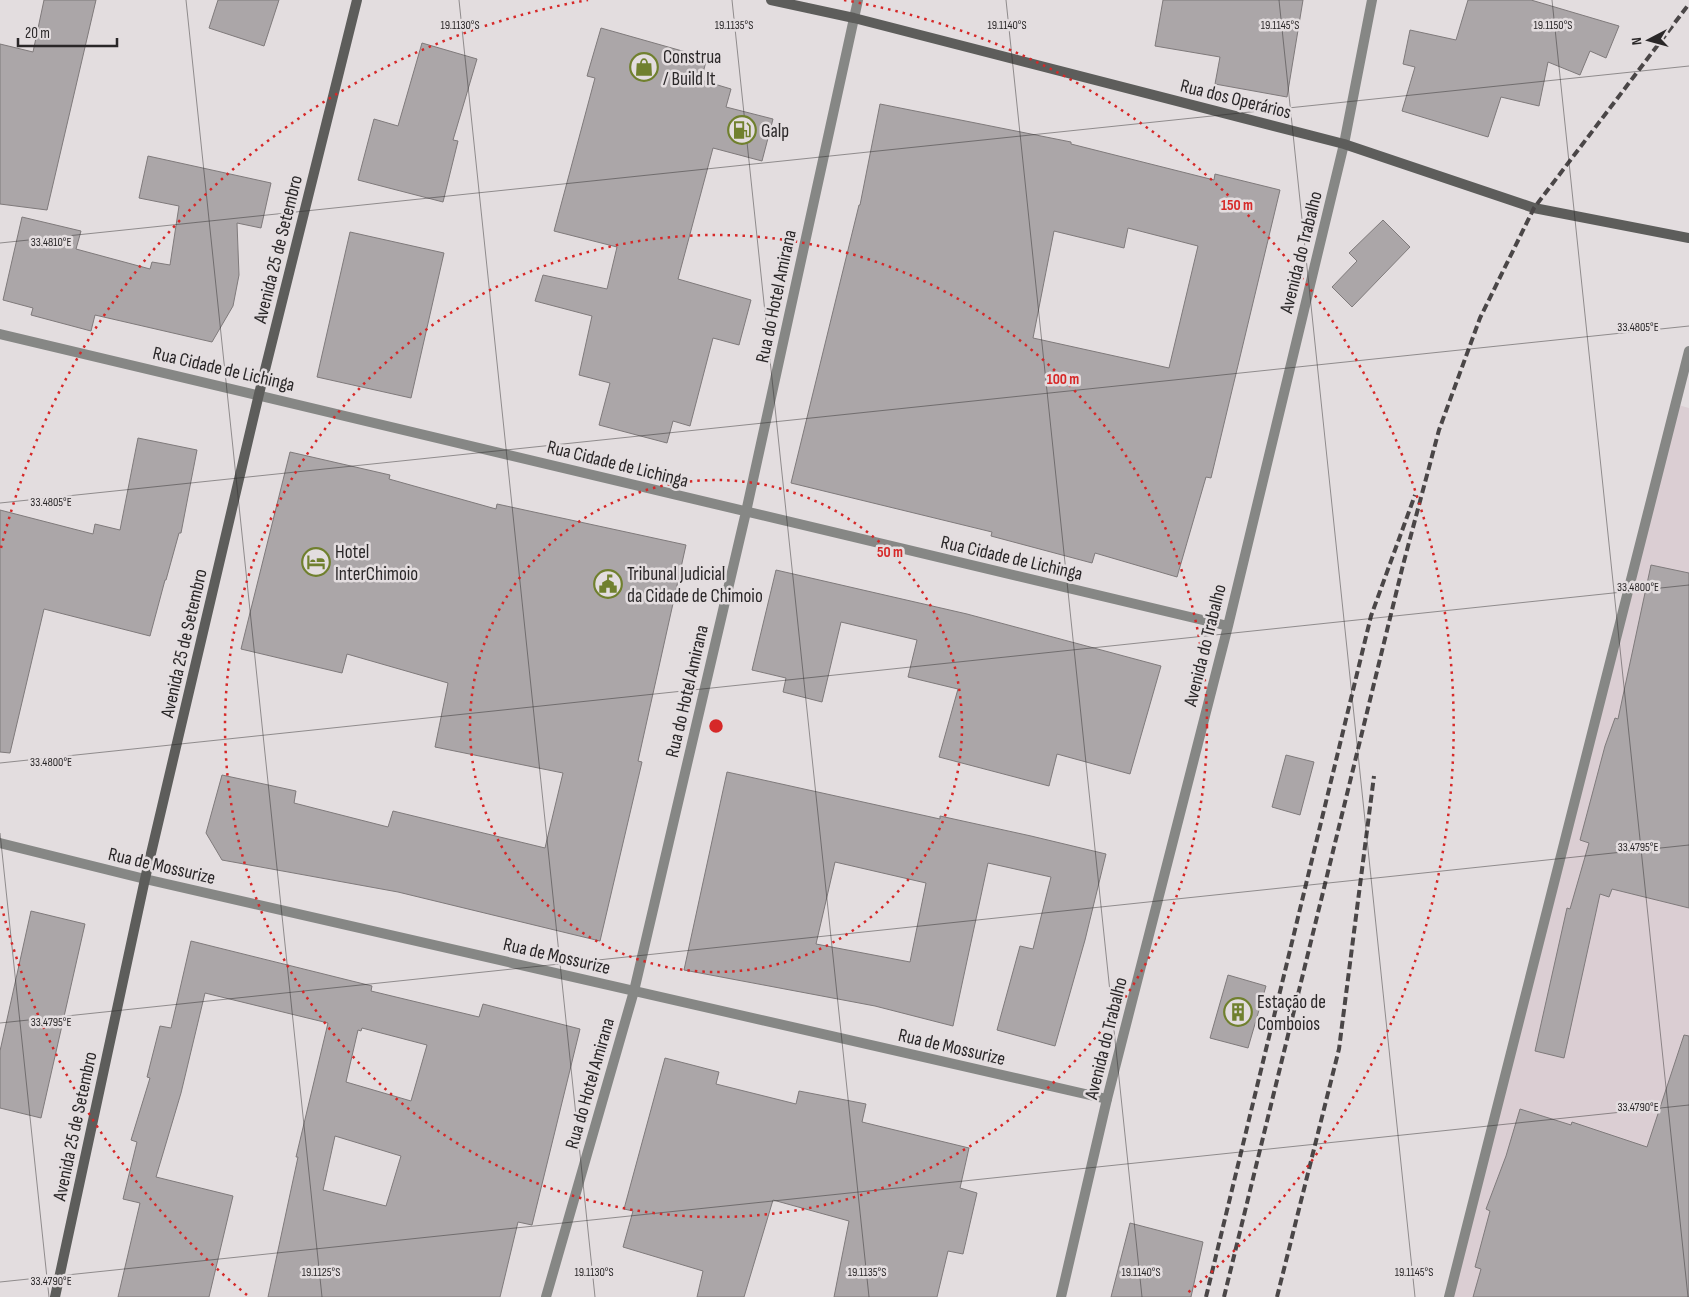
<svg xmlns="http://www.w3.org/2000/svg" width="1689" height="1297" viewBox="0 0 1689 1297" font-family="'Sofia Sans Condensed',sans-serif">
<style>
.built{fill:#dbced3}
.building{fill:#aba6a8;stroke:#7f7a7b;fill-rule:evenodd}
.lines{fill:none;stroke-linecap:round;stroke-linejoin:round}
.lane{stroke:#868785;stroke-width:10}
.street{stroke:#868785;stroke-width:10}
.secondary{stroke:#5d5d5b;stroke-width:10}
.rail{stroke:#4a4647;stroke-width:4;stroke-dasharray:8 4;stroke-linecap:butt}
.ticks{fill:none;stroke:#2a2728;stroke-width:1;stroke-opacity:0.45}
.ring{fill:none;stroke:#d62828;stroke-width:2.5;stroke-dasharray:2.5 5}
.labels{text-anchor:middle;stroke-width:5;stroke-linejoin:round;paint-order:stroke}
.poi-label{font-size:19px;fill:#2a2728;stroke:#e3dddf;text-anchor:start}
.street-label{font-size:19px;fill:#2a2728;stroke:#e3dddf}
.ticks-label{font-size:12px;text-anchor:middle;fill:#2a2728;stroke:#e3dddf;stroke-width:5;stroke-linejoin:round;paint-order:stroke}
.centre{fill:#d62828;stroke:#e3dddf;stroke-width:2.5}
.ring-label{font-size:15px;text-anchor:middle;font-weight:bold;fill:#d62828;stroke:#e3dddf;stroke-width:5;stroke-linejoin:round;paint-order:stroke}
</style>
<rect width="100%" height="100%" fill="#e3dddf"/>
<path class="built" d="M 1671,403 L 1689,408 L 1689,1297 L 1448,1297 Z"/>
<path class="building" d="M 44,0 L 96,0 L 47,210 L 0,204 L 0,44 L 33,52 Z
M 218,0 L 279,0 L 264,46 L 209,28 Z
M 1163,0 L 1303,0 L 1287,97 L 1215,84 L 1220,57 L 1155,46 Z
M 1468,0 L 1531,0 L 1619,26 L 1606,58 L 1590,51 L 1580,75 L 1548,62 L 1539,106 L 1501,97 L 1488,137 L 1402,111 L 1415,67 L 1403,64 L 1410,30 L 1456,40 Z
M 601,28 L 707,58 L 701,80 L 731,89 L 726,107 L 773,119 L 762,161 L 713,148 L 678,279 L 751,300 L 739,345 L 713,338 L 690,426 L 673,421 L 667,443 L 599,425 L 610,383 L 579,375 L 592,316 L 535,301 L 543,275 L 607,289 L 617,247 L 554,231 L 595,78 L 587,76 Z
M 422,43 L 477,59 L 453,140 L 458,141 L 443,202 L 358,180 L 374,119 L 398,126 Z
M 880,104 L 1071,142 L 1071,144 L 1214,180 L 1215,174 L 1280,190 L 1211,478 L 1206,477 L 1177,577 L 1095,553 L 1092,563 L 991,536 L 992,532 L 791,483 L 859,205 L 860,205 ZM 1128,228 L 1198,246 L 1169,368 L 1033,338 L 1054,231 L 1124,248 Z
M 148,156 L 271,183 L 261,228 L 237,223 L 239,275 L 233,306 L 212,342 L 95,315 L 91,331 L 31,315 L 33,308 L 3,300 L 22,217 L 81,231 L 76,249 L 150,269 L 152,262 L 170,265 L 179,206 L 139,198 Z
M 1383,220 L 1410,247 L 1352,307 L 1332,287 L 1357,261 L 1349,253 Z
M 350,232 L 444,253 L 411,398 L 317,377 Z
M 138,438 L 197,450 L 181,533 L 179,533 L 166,580 L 165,580 L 150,636 L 44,609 L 10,753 L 0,752 L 0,510 L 93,534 L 95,524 L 120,530 Z
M 290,452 L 390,475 L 389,479 L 496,509 L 497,504 L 686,545 L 638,761 L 642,762 L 600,941 L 398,892 L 222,860 L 206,833 L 222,775 L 296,791 L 294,803 L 388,827 L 393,811 L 545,848 L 563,773 L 435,747 L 448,683 L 347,654 L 342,673 L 241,649 Z
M 1651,565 L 1689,573 L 1689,908 L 1612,889 L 1609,897 L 1600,894 L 1564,1058 L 1535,1051 L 1567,908 L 1570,909 L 1589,843 L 1580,840 L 1605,746 L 1615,718 L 1618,719 Z
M 776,570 L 967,614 L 1161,666 L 1130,774 L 1057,754 L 1049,786 L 939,757 L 958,689 L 908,677 L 917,640 L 841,622 L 822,702 L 783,692 L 786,678 L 752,670 Z
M 1286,755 L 1314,762 L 1300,815 L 1272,807 Z
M 727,772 L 940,819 L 940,816 L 1031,836 L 1106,854 L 1085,940 L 1055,1046 L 997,1030 L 1020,946 L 1033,949 L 1051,877 L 988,863 L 953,1026 L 875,1006 L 684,970 ZM 835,862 L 926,883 L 910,962 L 816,944 Z
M 31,911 L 85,924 L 41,1118 L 0,1108 L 0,1051 Z
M 191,941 L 372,986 L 371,991 L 479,1017 L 483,1004 L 580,1029 L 532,1225 L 518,1222 L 500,1297 L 268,1297 L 298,1157 L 296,1157 L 328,1023 L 205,993 L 181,1093 L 156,1177 L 233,1196 L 209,1297 L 118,1297 L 140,1203 L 123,1199 L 137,1142 L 131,1140 L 150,1078 L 147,1077 L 160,1026 L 171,1028 ZM 362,1028 L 427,1045 L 411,1101 L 346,1082 L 358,1030 L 361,1031 ZM 335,1136 L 401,1156 L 386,1206 L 323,1190 Z
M 1228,975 L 1266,986 L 1248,1048 L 1210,1038 Z
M 1684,1035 L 1689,1036 L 1689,1297 L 1473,1297 L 1481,1269 L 1475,1267 L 1490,1211 L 1486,1209 L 1506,1156 L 1520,1109 L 1571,1125 L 1572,1122 L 1647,1147 Z
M 665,1058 L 719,1072 L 716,1084 L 796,1104 L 799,1091 L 866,1104 L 862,1122 L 969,1148 L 960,1188 L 977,1193 L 963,1254 L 948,1251 L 937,1297 L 834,1297 L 849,1221 L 773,1200 L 744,1297 L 697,1297 L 703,1271 L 623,1247 L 633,1211 L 624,1209 Z
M 1130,1223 L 1203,1242 L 1191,1297 L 1111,1297 Z"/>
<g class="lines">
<path class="lane" d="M 0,843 L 145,879 L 1107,1099"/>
<path class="street" d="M 0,334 L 1228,626
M 546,1297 L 634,991 L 746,512 L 858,0
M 1061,1297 L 1107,1099 L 1228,626 L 1344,144 L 1372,0
M 1449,1297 L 1689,351"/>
<path class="secondary" d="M 771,0 L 854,18 L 1344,144 L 1534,208 L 1689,238
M 55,1297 L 145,879 L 259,394 L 357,0"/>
<path class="rail" d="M 1206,1297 L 1371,616 L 1415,495
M 1224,1297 L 1403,565 L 1439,430 L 1480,318 L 1534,208 L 1689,4
M 1277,1297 L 1339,1049 L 1374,776"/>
</g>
<path class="ticks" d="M 186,0 L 322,1297M 459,0 L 595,1297M 732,0 L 869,1297M 1006,0 L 1142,1297M 1279,0 L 1415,1297M 1552,0 L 1688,1297M 0,243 L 1689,66M 0,503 L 1689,326M 0,763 L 1689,585M 0,833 L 49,1297M 0,1023 L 1689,845M 0,1282 L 1689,1105"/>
<g class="ring">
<circle cx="716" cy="726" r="246"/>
<circle cx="716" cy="726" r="491"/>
<path d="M247 1295A737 737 0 0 1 1 904M1 548A737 737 0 0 1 588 0M844 0A737 737 0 0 1 1185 1295"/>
</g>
<defs>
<symbol id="shop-ring" viewBox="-11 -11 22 22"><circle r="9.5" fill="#e3dddf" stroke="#70802e" stroke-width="1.5"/><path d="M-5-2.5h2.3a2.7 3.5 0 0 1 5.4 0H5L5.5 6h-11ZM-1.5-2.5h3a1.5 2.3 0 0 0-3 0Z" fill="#70802e"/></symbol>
<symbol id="fuel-ring" viewBox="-11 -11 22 22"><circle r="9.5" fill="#e3dddf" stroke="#70802e" stroke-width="1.5"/><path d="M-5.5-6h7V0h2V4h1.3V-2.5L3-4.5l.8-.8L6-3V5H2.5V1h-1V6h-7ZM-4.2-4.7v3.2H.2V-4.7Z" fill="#70802e"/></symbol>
<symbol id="hotel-ring" viewBox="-11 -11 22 22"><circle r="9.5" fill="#e3dddf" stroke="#70802e" stroke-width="1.5"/><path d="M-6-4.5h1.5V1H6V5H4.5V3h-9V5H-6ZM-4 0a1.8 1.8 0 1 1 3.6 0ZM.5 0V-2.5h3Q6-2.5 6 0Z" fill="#70802e"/></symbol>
<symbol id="civic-ring" viewBox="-11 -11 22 22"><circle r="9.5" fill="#e3dddf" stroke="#70802e" stroke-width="1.5"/><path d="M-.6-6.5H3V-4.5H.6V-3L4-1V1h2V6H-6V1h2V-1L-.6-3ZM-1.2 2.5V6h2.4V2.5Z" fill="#70802e"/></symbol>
<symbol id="building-ring" viewBox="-11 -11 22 22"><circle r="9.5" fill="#e3dddf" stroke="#70802e" stroke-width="1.5"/><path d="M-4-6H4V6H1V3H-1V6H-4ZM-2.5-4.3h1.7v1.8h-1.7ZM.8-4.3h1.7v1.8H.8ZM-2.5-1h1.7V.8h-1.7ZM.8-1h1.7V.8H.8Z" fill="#70802e"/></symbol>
</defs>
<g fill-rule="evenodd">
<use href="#shop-ring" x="628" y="51" width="32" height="32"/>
<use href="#fuel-ring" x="726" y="114" width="32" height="32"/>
<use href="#hotel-ring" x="300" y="546" width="32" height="32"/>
<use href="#civic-ring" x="592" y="568" width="32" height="32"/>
<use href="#building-ring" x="1222" y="996" width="32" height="32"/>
</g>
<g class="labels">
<g class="poi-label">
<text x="663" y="63">Construa<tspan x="663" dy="22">/ Build It</tspan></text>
<text x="761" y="137">Galp</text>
<text x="335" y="558">Hotel<tspan x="335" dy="22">InterChimoio</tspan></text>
<text x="627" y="580">Tribunal Judicial<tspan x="627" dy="22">da Cidade de Chimoio</tspan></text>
<text x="1257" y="1008">Estação de<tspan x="1257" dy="22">Comboios</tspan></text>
</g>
<g class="street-label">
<text transform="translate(1236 98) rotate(14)" y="7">Rua dos Operários</text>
<text transform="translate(277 249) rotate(-76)" y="7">Avenida 25 de Setembro</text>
<text transform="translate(1300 252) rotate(-76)" y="7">Avenida do Trabalho</text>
<text transform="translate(775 296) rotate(-78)" y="7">Rua do Hotel Amirana</text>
<text transform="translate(224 368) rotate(13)" y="7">Rua Cidade de Lichinga</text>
<text transform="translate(618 463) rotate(14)" y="7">Rua Cidade de Lichinga</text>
<text transform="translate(1012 557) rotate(13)" y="7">Rua Cidade de Lichinga</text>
<text transform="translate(183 643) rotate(-77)" y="7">Avenida 25 de Setembro</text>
<text transform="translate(1204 645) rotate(-76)" y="7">Avenida do Trabalho</text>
<text transform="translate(686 691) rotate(-77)" y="7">Rua do Hotel Amirana</text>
<text transform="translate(162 865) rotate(13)" y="7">Rua de Mossurize</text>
<text transform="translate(557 955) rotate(13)" y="7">Rua de Mossurize</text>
<text transform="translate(1105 1038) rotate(-76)" y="7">Avenida do Trabalho</text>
<text transform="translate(952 1046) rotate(13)" y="7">Rua de Mossurize</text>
<text transform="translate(589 1083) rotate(-74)" y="7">Rua do Hotel Amirana</text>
<text transform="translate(74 1126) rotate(-78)" y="7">Avenida 25 de Setembro</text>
</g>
</g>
<g class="ticks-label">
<text x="460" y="29">19.1130°S</text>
<text x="734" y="29">19.1135°S</text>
<text x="1007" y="29">19.1140°S</text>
<text x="1280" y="29">19.1145°S</text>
<text x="1553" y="29">19.1150°S</text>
<text x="51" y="246">33.4810°E</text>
<text x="1638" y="331">33.4805°E</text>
<text x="51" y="506">33.4805°E</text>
<text x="1638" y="591">33.4800°E</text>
<text x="51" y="766">33.4800°E</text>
<text x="1638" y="851">33.4795°E</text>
<text x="51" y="1026">33.4795°E</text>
<text x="1638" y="1111">33.4790°E</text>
<text x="321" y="1276">19.1125°S</text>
<text x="594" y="1276">19.1130°S</text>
<text x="867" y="1276">19.1135°S</text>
<text x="1141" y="1276">19.1140°S</text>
<text x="1414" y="1276">19.1145°S</text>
<text x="51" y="1285">33.4790°E</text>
</g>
<circle cx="716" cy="726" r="8" class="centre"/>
<g class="ring-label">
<text x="1237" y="210">150 m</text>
<text x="1063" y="384">100 m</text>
<text x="890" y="557">50 m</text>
</g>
<g transform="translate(1649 40) rotate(264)" stroke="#e3dddf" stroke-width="4" paint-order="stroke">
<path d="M0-4L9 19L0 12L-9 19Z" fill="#2a2728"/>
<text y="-8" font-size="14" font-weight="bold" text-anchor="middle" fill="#2a2728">N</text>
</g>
<path d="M18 38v8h99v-8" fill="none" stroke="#2a2728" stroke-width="2.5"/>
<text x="25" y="38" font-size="15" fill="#2a2728" stroke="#e3dddf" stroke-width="4" paint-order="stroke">20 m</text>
</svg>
